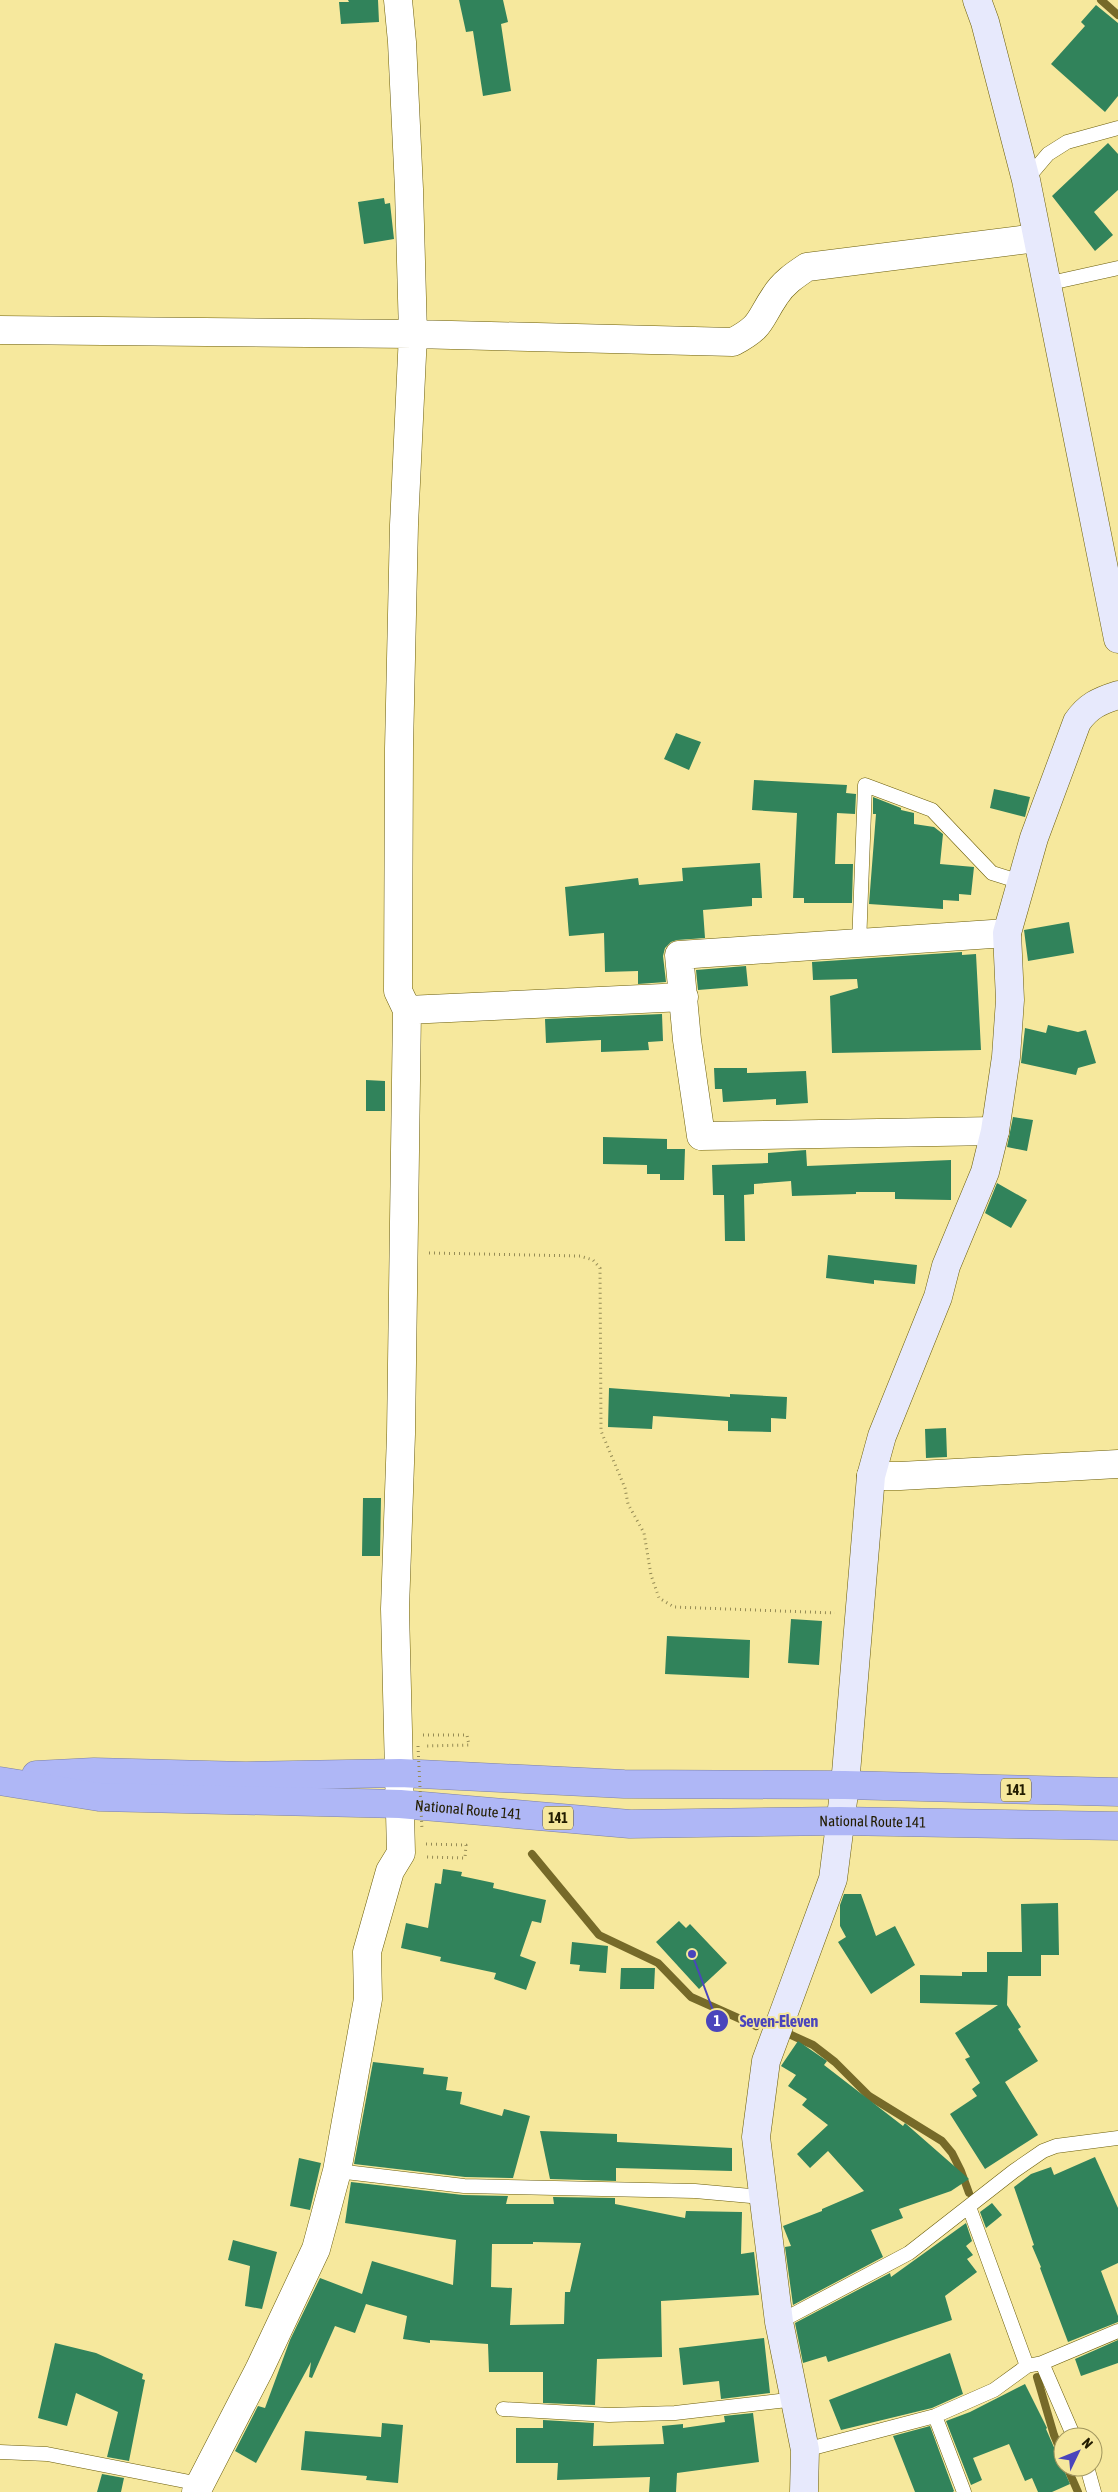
<svg xmlns="http://www.w3.org/2000/svg" width="1118" height="2492" viewBox="0 0 1118 2492" font-family="'Asap Condensed',sans-serif">
<style>
.lines{fill:none;stroke-linecap:round;stroke-linejoin:round}
.stream{stroke:#766a29;stroke-width:8}
.building{fill:#31835b;fill-rule:evenodd}
.lane-casing{stroke:#6b5d09;stroke-width:15}
.street-casing{stroke:#6b5d09;stroke-width:29}
.secondary-casing{stroke:#6b5d09;stroke-width:29}
.highway-casing{stroke:#7e81a0;stroke-width:29}
.path{stroke:#958b55;stroke-width:3;stroke-dasharray:1 4;stroke-linecap:butt}
.lane{stroke:#fff;stroke-width:14}
.street{stroke:#fff;stroke-width:28}
.secondary{stroke:#e7e9fc;stroke-width:28}
.highway{stroke:#afb7f6;stroke-width:28}
.path-bridge{stroke:#958b55;stroke-width:3;stroke-dasharray:1 4;stroke-linecap:butt}
.labels{text-anchor:middle;stroke-width:4;stroke-linejoin:round;paint-order:stroke}
.shield{fill:#f6e89d;stroke:#62592f;stroke-width:1}
.shield-label{font-size:14px;font-weight:bold;fill:#221c00}
.street-label{font-size:15px;fill:#221c00;stroke:#f6e89d}
.leader{fill:none;stroke:#4a45bc;stroke-width:2}
.callout-dot{fill:#4a45bc;stroke:#f6e89d;stroke-width:2}
.mark-label{font-size:15px;text-anchor:middle;font-weight:bold;fill:#fff}
.callout-label{font-size:16px;text-anchor:middle;font-weight:bold;fill:#4a45bc;stroke:#f6e89d;stroke-width:4;stroke-linejoin:round;paint-order:stroke}
</style>
<rect width="100%" height="100%" fill="#f6e89d"/>
<g class="lines">
<path class="stream" d="M 1101,0 L 1118,15
M 532,1854 L 599,1935 L 658,1963 L 691,1997 L 756,2026
M 789,2034 L 813,2045 L 835,2062 L 869,2096 L 942,2141 L 952,2153 L 961,2171 L 969,2193
M 1037,2377 L 1054,2435 L 1063,2457
M 1067,2467 L 1078,2492"/>
</g>
<path class="building" d="M 348,0 L 378,0 L 379,22 L 341,24 L 339,2 L 349,2 Z
M 459,0 L 503,0 L 508,22 L 501,24 L 511,91 L 483,96 L 473,31 L 466,32 Z
M 1096,5 L 1118,23 L 1118,96 L 1105,112 L 1051,64 L 1085,26 L 1081,22 Z
M 1108,143 L 1118,154 L 1118,190 L 1094,212 L 1113,235 L 1095,251 L 1052,196 Z
M 384,198 L 385,204 L 390,203 L 394,239 L 364,244 L 358,202 Z
M 676,733 L 701,742 L 689,770 L 664,759 Z
M 754,780 L 847,785 L 846,793 L 856,794 L 855,814 L 837,813 L 835,864 L 853,864 L 852,903 L 804,903 L 804,898 L 793,898 L 797,813 L 752,810 Z
M 994,789 L 1030,797 L 1025,817 L 990,808 Z
M 873,797 L 901,808 L 901,810 L 914,813 L 914,824 L 934,827 L 943,834 L 940,864 L 974,867 L 971,895 L 959,894 L 959,901 L 943,900 L 943,909 L 869,904 L 876,814 L 873,814 Z
M 760,863 L 762,898 L 752,898 L 752,906 L 703,910 L 705,938 L 677,940 L 671,942 L 665,948 L 663,956 L 666,982 L 638,984 L 638,971 L 605,972 L 604,933 L 569,936 L 565,887 L 638,878 L 639,885 L 683,881 L 682,868 Z
M 1069,922 L 1074,953 L 1028,961 L 1024,930 Z
M 962,952 L 962,955 L 976,954 L 981,1050 L 832,1053 L 830,996 L 858,988 L 857,979 L 813,980 L 812,962 Z
M 746,966 L 748,986 L 698,990 L 696,970 Z
M 662,1014 L 663,1041 L 648,1042 L 649,1050 L 601,1052 L 601,1040 L 546,1043 L 545,1019 Z
M 1048,1025 L 1078,1032 L 1086,1030 L 1096,1063 L 1078,1068 L 1076,1075 L 1021,1063 L 1025,1028 L 1046,1033 Z
M 714,1068 L 747,1068 L 747,1073 L 806,1071 L 808,1103 L 776,1105 L 776,1099 L 723,1102 L 722,1089 L 715,1089 Z
M 366,1080 L 385,1081 L 385,1111 L 366,1111 Z
M 1013,1117 L 1033,1120 L 1027,1151 L 1007,1147 Z
M 603,1137 L 667,1139 L 667,1149 L 685,1149 L 684,1180 L 660,1180 L 660,1174 L 647,1174 L 647,1165 L 603,1164 Z
M 806,1150 L 807,1166 L 951,1160 L 951,1200 L 895,1199 L 895,1192 L 856,1192 L 856,1194 L 792,1196 L 791,1181 L 754,1184 L 754,1194 L 744,1195 L 745,1241 L 725,1241 L 724,1195 L 713,1195 L 712,1165 L 768,1163 L 768,1153 Z
M 997,1183 L 1027,1200 L 1011,1228 L 985,1213 Z
M 828,1255 L 917,1265 L 915,1284 L 874,1280 L 874,1284 L 826,1278 Z
M 609,1388 L 730,1397 L 730,1394 L 787,1397 L 786,1419 L 771,1418 L 771,1432 L 728,1431 L 728,1421 L 653,1416 L 652,1429 L 608,1427 Z
M 946,1428 L 947,1457 L 926,1458 L 925,1429 Z
M 363,1498 L 381,1498 L 380,1556 L 362,1556 Z
M 791,1619 L 822,1621 L 819,1665 L 788,1663 Z
M 667,1636 L 750,1640 L 749,1678 L 665,1674 Z
M 443,1869 L 462,1872 L 461,1876 L 494,1883 L 493,1888 L 546,1900 L 541,1923 L 532,1921 L 520,1956 L 536,1962 L 526,1990 L 494,1979 L 496,1973 L 440,1961 L 441,1957 L 401,1948 L 406,1923 L 428,1928 L 435,1883 L 441,1884 Z
M 844,1894 L 861,1894 L 876,1936 L 895,1926 L 915,1965 L 871,1994 L 838,1942 L 846,1937 L 840,1926 L 840,1905 Z
M 1058,1903 L 1059,1955 L 1041,1955 L 1041,1976 L 1008,1976 L 1007,2005 L 1021,2027 L 1018,2029 L 1038,2061 L 1005,2082 L 1038,2135 L 985,2169 L 950,2114 L 977,2096 L 972,2089 L 980,2083 L 965,2059 L 970,2057 L 955,2033 L 998,2005 L 920,2003 L 920,1975 L 962,1976 L 962,1972 L 987,1972 L 987,1952 L 1022,1952 L 1021,1904 Z
M 679,1921 L 686,1928 L 690,1924 L 727,1963 L 699,1989 L 656,1942 Z
M 572,1942 L 608,1946 L 606,1973 L 579,1971 L 580,1965 L 570,1964 Z
M 621,1968 L 655,1968 L 654,1989 L 620,1989 Z
M 798,2041 L 827,2061 L 824,2065 L 903,2126 L 905,2123 L 969,2179 L 951,2191 L 899,2209 L 903,2218 L 871,2230 L 883,2257 L 793,2305 L 785,2247 L 791,2246 L 783,2226 L 822,2211 L 822,2209 L 864,2191 L 828,2151 L 810,2168 L 797,2154 L 828,2125 L 802,2105 L 807,2099 L 788,2086 L 796,2075 L 781,2066 Z
M 373,2062 L 424,2068 L 423,2074 L 448,2077 L 446,2090 L 462,2092 L 460,2104 L 502,2116 L 504,2109 L 530,2116 L 513,2178 L 465,2177 L 354,2164 Z
M 540,2131 L 617,2134 L 617,2142 L 732,2148 L 732,2171 L 616,2168 L 616,2181 L 550,2179 Z
M 1095,2157 L 1118,2208 L 1118,2263 L 1101,2271 L 1118,2316 L 1118,2322 L 1068,2342 L 1040,2268 L 1041,2267 L 1032,2246 L 1034,2245 L 1014,2187 L 1031,2174 L 1051,2167 L 1054,2175 Z
M 299,2158 L 321,2163 L 310,2210 L 290,2206 Z
M 351,2182 L 463,2195 L 508,2196 L 506,2204 L 554,2204 L 553,2197 L 615,2198 L 615,2204 L 685,2218 L 686,2211 L 742,2212 L 741,2254 L 754,2252 L 759,2295 L 661,2301 L 662,2357 L 597,2359 L 595,2405 L 543,2403 L 543,2372 L 489,2372 L 488,2344 L 430,2340 L 430,2343 L 403,2339 L 407,2316 L 366,2304 L 355,2333 L 335,2326 L 312,2378 L 309,2377 L 311,2362 L 256,2463 L 235,2451 L 258,2406 L 265,2408 L 290,2340 L 320,2278 L 362,2294 L 372,2261 L 453,2285 L 456,2240 L 345,2223 ZM 533,2242 L 581,2243 L 570,2292 L 565,2292 L 564,2324 L 510,2325 L 512,2288 L 491,2287 L 492,2244 L 533,2244 Z
M 992,2203 L 1002,2215 L 986,2228 L 980,2212 Z
M 966,2223 L 972,2241 L 966,2246 L 973,2255 L 967,2259 L 977,2272 L 945,2296 L 952,2320 L 828,2362 L 826,2356 L 803,2363 L 795,2323 L 890,2273 L 891,2277 Z
M 233,2240 L 277,2252 L 262,2309 L 245,2306 L 250,2266 L 228,2260 Z
M 764,2338 L 770,2393 L 721,2399 L 719,2381 L 683,2385 L 679,2348 Z
M 1118,2340 L 1118,2363 L 1081,2376 L 1075,2359 Z
M 55,2343 L 96,2353 L 143,2374 L 142,2379 L 145,2380 L 129,2461 L 107,2457 L 118,2412 L 76,2393 L 67,2426 L 38,2418 Z
M 950,2353 L 963,2394 L 932,2408 L 841,2430 L 829,2400 Z
M 1025,2384 L 1047,2428 L 1046,2429 L 1070,2484 L 1052,2492 L 1038,2492 L 1032,2478 L 1025,2481 L 1009,2444 L 973,2458 L 982,2480 L 971,2485 L 946,2421 L 970,2412 Z
M 753,2413 L 759,2462 L 677,2473 L 676,2492 L 649,2492 L 650,2477 L 557,2480 L 558,2463 L 516,2463 L 516,2428 L 543,2428 L 543,2420 L 594,2423 L 593,2446 L 664,2444 L 662,2426 L 683,2424 L 683,2428 L 725,2422 L 724,2416 Z
M 382,2423 L 403,2425 L 398,2483 L 366,2480 L 367,2476 L 301,2470 L 305,2431 L 381,2437 Z
M 930,2426 L 954,2491 L 953,2492 L 915,2492 L 893,2436 Z
M 102,2474 L 124,2478 L 121,2492 L 97,2492 Z"/>
<g class="lines">
<defs>
<path id="lane" d="M 1026,180 L 1048,154 L 1067,142 L 1118,128
M 1046,284 L 1118,268
M 859,945 L 865,785 L 932,810 L 992,873 L 1021,882
M 337,2171 L 464,2186 L 695,2191 L 762,2197
M 779,2322 L 909,2253 L 1014,2171 L 1043,2151 L 1056,2146 L 1118,2138
M 1042,2363 L 1074,2437
M 1027,2366 L 1042,2363 L 1118,2331
M 503,2409 L 609,2415 L 675,2413 L 796,2399
M 935,2416 L 964,2492
M 805,2450 L 935,2416 L 994,2390 L 1027,2366 L 969,2207
M 0,2452 L 47,2454 L 200,2484 L 202,2487
M 1087,2467 L 1094,2492"/>
<path id="street" d="M 0,330 L 413,334 L 733,342 C 763,326 758,321 775,296 C 783,283 795,275 807,267 L 1036,238
M 407,1010 L 684,997
M 995,1131 L 701,1136 L 687,1040 L 679,955 L 1007,933
M 871,1476 L 900,1476 L 1118,1464
M 196,2492 L 259,2370 L 316,2249 L 337,2171 L 368,1999 L 367,1952 L 390,1871 L 401,1853 L 395,1609 L 401,1434 L 407,1010 L 398,991 L 399,748 L 404,525 L 413,334 L 409,189 L 402,42 L 398,0"/>
<path id="secondary" d="M 977,0 L 985,22 L 1026,180 L 1118,639
M 804,2492 L 805,2450 L 779,2322 L 756,2137 L 766,2061 L 833,1879 L 845,1785 L 871,1476 L 882,1436 L 938,1297 L 946,1266 L 985,1172 L 995,1131 L 1006,1057 L 1010,1000 L 1007,933 L 1034,838 L 1077,722 C 1088,706 1099,701 1118,695"/>
<g id="highway">
<path d="M 36,1775 L 94,1772 L 246,1776 L 400,1773 L 624,1784 L 845,1785 L 1118,1792"/>
<path id="s1" d="M 0,1781 L 99,1797 L 400,1804 L 630,1824 L 840,1821 L 1118,1826"/>
</g>
</defs>
<use href="#lane" class="lane-casing"/>
<use href="#street" class="street-casing"/>
<use href="#secondary" class="secondary-casing"/>
<use href="#highway" class="highway-casing"/>
<path class="path" d="M 429,1253 L 580,1256 L 593,1260 L 600,1268 L 601,1431 L 625,1488 L 628,1504 L 644,1533 L 651,1575 L 659,1598 L 674,1607 L 835,1613
M 423,1735 L 467,1735 L 469,1745 L 424,1746
M 426,1844 L 466,1845 L 465,1858 L 427,1857"/>
<use href="#lane" class="lane"/>
<use href="#street" class="street"/>
<use href="#secondary" class="secondary"/>
<use href="#highway" class="highway"/>
<path class="path-bridge" d="M 418,1746 L 422,1830"/>
</g>
<g class="labels">
<g class="shield">
<rect x="1001" y="1778.5" width="30" height="23" rx="4"/>
<rect x="543" y="1806.5" width="30" height="23" rx="4"/>
</g>
<g class="shield-label">
<text x="1016" y="1795">141</text>
<text x="558" y="1823">141</text>
</g>
<g class="street-label">
<text dy="5" stroke="none"><textPath href="#s1" startOffset="470">National Route 141</textPath></text>
<text dy="5" stroke="none"><textPath href="#s1" startOffset="875">National Route 141</textPath></text>
</g>
</g>
<path class="leader" d="M692 1954L717 2021"/>
<g class="callout-dot">
<circle cx="692" cy="1954" r="5"/>
<circle cx="717" cy="2021" r="12"/>
</g>
<g class="mark-label">
<text x="717" y="2026">1</text>
</g>
<g class="callout-label">
<text x="779" y="2027">Seven-Eleven</text>
</g>
<g transform="translate(1078 2452) rotate(47)"><circle r="24" fill="#f6e89d" stroke="#a1965e"/>
<path d="M0-4L9 19L0 12L-9 19Z" fill="#4a45bc"/>
<text y="-8" font-size="14" font-weight="bold" text-anchor="middle" fill="#221c00">N</text>
</g>
</svg>
